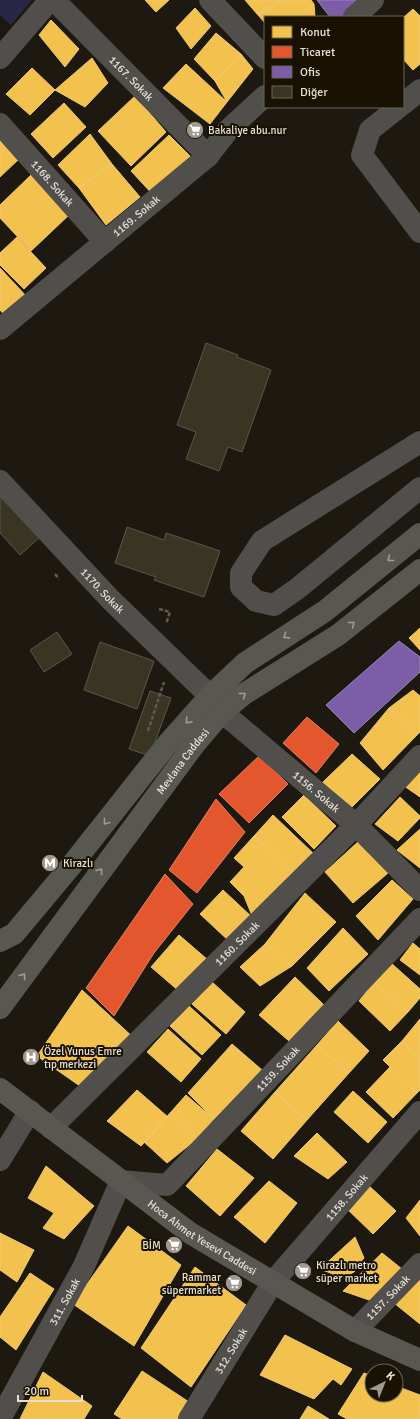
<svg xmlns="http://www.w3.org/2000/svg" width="420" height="1419" viewBox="0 0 420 1419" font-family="Signika,sans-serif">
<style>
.green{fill:#282846}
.homes{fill:#f2c14e;stroke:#eeca76}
.shops{fill:#e4572e;stroke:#e48060}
.offices{fill:#7b5ea7;stroke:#9b85b5}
.building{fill:#3a3423;stroke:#5a564e}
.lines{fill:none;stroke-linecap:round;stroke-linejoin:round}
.path{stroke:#5e5b57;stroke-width:2.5;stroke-dasharray:4 2;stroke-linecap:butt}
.minor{stroke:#504f4b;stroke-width:22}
.major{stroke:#595752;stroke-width:22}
.oneway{stroke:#9f9c94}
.labels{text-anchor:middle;stroke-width:4;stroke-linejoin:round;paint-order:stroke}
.street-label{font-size:11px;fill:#e5e0d5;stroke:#191203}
.poi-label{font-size:11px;fill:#e5e0d5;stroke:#191203;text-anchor:start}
</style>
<rect width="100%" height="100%" fill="#1d1910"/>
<path class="green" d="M 0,0 L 32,0 L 11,25 L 0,15 Z"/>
<path class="homes" d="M 145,0 L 169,0 L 156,12 Z
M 245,0 L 281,0 L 258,15 Z
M 281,0 L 311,0 L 314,4 L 297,17 L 265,17 L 265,23 L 258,15 Z
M 314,4 L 315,17 L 297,17 Z
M 195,8 L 211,26 L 191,49 L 176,28 Z
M 413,9 L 420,16 L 420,64 L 413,70 L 403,59 L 403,18 Z
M 51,20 L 79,49 L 65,67 L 39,35 Z
M 216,33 L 241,54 L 215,81 L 194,59 Z
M 241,54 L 253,69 L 227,102 L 215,81 Z
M 92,58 L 108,83 L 85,107 L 55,90 Z
M 186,64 L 227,102 L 210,124 L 163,88 Z
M 32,68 L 55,90 L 30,115 L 6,94 Z
M 135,96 L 166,132 L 131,166 L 98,131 Z
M 64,103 L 86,127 L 53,158 L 31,134 Z
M 90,134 L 112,164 L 79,188 L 58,165 Z
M 169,135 L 195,161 L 156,198 L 131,171 Z
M 0,139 L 19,159 L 0,177 Z
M 112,164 L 140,197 L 106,225 L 79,188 Z
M 31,175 L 69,215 L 31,251 L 0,218 L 0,205 Z
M 17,237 L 46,268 L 24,289 L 0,265 L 0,253 Z
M 0,268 L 27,297 L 6,317 L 0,310 Z
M 420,628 L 420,650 L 409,638 Z
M 413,690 L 420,696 L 420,732 L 418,734 L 389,708 Z
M 389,708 L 418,734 L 383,770 L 360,743 Z
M 352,754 L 380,779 L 352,807 L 322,783 Z
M 420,770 L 420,797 L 400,783 Z
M 304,795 L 336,826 L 314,849 L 282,817 Z
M 400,797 L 420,816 L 420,818 L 398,841 L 375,824 Z
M 273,815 L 314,854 L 295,874 L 254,836 Z
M 420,829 L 420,868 L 397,850 Z
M 254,836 L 295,874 L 253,918 L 244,896 L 230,882 L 244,867 L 234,858 Z
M 359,841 L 388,873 L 353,903 L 325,872 Z
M 392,880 L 413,899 L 378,940 L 356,916 Z
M 223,890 L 253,918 L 230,942 L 200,914 Z
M 305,893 L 336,922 L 292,966 L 265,944 Z
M 343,928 L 368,954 L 329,991 L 307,968 Z
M 179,935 L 208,960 L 180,992 L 151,967 Z
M 413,943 L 420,949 L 420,975 L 400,960 Z
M 265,944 L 292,966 L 260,986 L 240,967 Z
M 391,963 L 420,989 L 420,998 L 408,1012 L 374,982 Z
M 295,977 L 325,1006 L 289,1041 L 259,1015 Z
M 212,982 L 245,1012 L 226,1034 L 192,1004 Z
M 374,982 L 408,1012 L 390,1031 L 359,1001 Z
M 82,990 L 136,1040 L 87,1091 L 37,1056 Z
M 189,1006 L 221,1035 L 202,1055 L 170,1026 Z
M 420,1019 L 420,1059 L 402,1041 Z
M 338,1021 L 369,1051 L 349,1073 L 317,1045 Z
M 168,1029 L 201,1059 L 181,1082 L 147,1052 Z
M 402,1041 L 420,1059 L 420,1090 L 417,1093 L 383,1060 Z
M 232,1044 L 262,1070 L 214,1119 L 188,1093 Z
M 317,1045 L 349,1073 L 307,1120 L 275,1092 Z
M 390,1067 L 417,1093 L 393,1118 L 366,1092 Z
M 137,1090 L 168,1117 L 141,1146 L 107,1121 Z
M 353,1091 L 387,1122 L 368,1143 L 334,1112 Z
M 275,1092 L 307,1120 L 273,1159 L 241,1131 Z
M 186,1095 L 214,1119 L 197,1139 L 171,1112 Z
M 171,1112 L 197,1139 L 167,1163 L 144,1142 Z
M 317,1133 L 347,1162 L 328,1179 L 294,1156 Z
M 217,1149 L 254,1178 L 220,1216 L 186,1186 Z
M 46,1166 L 94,1206 L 64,1239 L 43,1228 L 54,1213 L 28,1198 Z
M 269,1181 L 297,1203 L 265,1243 L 234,1217 Z
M 366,1183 L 396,1211 L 373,1234 L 344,1206 Z
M 420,1200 L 420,1236 L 406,1218 Z
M 128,1226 L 181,1265 L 134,1346 L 73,1304 Z
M 0,1233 L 34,1250 L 17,1282 L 0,1270 Z
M 355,1237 L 364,1258 L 354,1272 L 343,1278 L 320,1269 Z
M 382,1253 L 402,1269 L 372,1301 L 343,1291 Z
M 195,1267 L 246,1305 L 191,1387 L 141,1348 Z
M 420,1272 L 420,1324 L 394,1303 Z
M 30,1273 L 54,1289 L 16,1350 L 0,1337 L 0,1317 Z
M 285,1335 L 352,1369 L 341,1385 L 333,1379 L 314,1399 L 260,1375 Z
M 142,1371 L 189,1402 L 178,1419 L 122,1419 L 114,1414 Z
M 43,1372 L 92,1406 L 84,1419 L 20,1419 Z
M 364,1373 L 372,1376 L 372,1395 L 396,1395 L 396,1386 L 420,1395 L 420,1419 L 347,1419 L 338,1414 Z
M 308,1406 L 329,1419 L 300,1419 Z"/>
<path class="shops" d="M 307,717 L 339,744 L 316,773 L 283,743 Z
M 259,756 L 288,784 L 249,823 L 219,794 Z
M 216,799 L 245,832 L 197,893 L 169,870 Z
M 165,874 L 193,904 L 154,953 L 114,1016 L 86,988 Z"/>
<path class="offices" d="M 317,0 L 356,0 L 360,5 L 345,17 L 330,17 Z
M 399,641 L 420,657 L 420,672 L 354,733 L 326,705 Z"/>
<path class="building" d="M 206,343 L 238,355 L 237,357 L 271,370 L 242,452 L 228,447 L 219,471 L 186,459 L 196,432 L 177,425 Z
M 0,493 L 40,537 L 20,555 L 0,533 Z
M 127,527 L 164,540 L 166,533 L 220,551 L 204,597 L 154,580 L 156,577 L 115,563 Z
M 57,632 L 72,654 L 44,672 L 30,650 Z
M 100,642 L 154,661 L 137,709 L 84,690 Z
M 150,691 L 171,698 L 150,756 L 129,749 Z"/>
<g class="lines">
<path class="path" d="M 55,574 L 59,579
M 159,609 L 170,612 L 166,624
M 148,731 L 164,682"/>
<g class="minor">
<path id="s1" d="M 54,0 L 208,156"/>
<path d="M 210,0 L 265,58"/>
<path d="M 354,17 L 373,0"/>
<path d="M 0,58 L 50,0"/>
<path d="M 403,104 L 420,90"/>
<path d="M 399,107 L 370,130 L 362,155 L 420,232"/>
<path id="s2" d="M 0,124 L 105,242"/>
<path id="s3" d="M 0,329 L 208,156 L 229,129 L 265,96"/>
<path d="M 420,442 L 262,541 L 241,573 L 241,587 L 256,601 L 274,605 L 297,589 L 420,488"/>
<path id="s4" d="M 0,481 L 111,600 L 210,696 L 222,712 L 356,825 L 420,890"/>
<path id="s5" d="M 51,1128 L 356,825 L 420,756"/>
<path d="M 0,1160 L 30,1111"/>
<path id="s6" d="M 355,1331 L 420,1264"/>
<path id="s7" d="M 0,1419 L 84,1266 L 121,1181 L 167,1185 L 420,919"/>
<path id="s8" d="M 189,1419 L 273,1282 L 420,1112"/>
</g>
<g class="major">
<path d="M 0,941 L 14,934 L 70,867 L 169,742 L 210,696 L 245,663 L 325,611 L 420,534"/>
<path id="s9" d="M 0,1008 L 194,745 L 222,712 L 244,694 L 338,635 L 420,570"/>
<path id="s10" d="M 0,1089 L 190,1233 L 355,1331 L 420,1360"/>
</g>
</g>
<defs><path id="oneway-chevron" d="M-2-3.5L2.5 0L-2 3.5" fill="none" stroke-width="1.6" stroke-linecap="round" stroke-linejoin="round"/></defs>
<g class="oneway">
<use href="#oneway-chevron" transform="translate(390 559) rotate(142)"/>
<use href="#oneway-chevron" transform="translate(352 624) rotate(-38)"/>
<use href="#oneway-chevron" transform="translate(286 636) rotate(147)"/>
<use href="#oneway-chevron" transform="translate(243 695) rotate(-37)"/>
<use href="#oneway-chevron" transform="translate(188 721) rotate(132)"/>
<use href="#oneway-chevron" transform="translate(106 822) rotate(128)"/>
<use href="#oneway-chevron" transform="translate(100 871) rotate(-53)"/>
<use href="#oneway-chevron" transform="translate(23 976) rotate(-54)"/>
</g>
<defs>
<symbol id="supermarket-disc" viewBox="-11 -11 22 22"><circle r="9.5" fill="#9f9a90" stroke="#191203"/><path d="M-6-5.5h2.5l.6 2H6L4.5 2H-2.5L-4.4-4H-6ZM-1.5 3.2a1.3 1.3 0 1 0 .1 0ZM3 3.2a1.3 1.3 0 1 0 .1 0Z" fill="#fff"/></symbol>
<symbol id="metro-disc" viewBox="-11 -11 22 22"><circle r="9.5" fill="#9f9a90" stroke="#191203"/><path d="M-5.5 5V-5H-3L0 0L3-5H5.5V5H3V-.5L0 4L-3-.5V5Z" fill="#fff"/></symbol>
<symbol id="hospital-disc" viewBox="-11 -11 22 22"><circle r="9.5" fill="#9f9a90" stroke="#191203"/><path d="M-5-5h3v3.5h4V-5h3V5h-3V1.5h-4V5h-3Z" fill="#fff"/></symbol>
</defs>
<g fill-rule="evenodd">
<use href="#supermarket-disc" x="185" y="120" width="20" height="20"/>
<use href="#metro-disc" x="40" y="853" width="20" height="20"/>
<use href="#hospital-disc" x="21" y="1047" width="20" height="20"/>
<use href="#supermarket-disc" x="164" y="1235" width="20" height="20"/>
<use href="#supermarket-disc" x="293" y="1261" width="20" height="20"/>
<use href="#supermarket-disc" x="224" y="1273" width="20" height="20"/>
</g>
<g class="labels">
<g class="street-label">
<text dy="4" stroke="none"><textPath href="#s1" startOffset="110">1167. Sokak</textPath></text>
<text dy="4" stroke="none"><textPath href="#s2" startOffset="79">1168. Sokak</textPath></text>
<text dy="4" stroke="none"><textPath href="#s3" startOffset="177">1169. Sokak</textPath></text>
<text dy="4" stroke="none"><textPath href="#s4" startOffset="150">1170. Sokak</textPath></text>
<text dy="4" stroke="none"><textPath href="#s9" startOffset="307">Mevlana Caddesi</textPath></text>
<text dy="4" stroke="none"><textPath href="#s4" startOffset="444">1156. Sokak</textPath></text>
<text dy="4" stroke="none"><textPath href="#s5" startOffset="262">1160. Sokak</textPath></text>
<text dy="4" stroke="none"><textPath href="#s7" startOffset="474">1159. Sokak</textPath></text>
<text dy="4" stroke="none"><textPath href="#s8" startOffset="273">1158. Sokak</textPath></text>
<text dy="4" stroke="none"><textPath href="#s10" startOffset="251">Hoca Ahmet Yesevi Caddesi</textPath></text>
<text dy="4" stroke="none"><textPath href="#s6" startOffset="47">1157. Sokak</textPath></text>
<text dy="4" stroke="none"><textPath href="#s7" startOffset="134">311. Sokak</textPath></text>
<text dy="4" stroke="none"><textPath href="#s8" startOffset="80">312. Sokak</textPath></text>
</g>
<g class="poi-label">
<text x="208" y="134">Bakaliye abu.nur</text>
<text x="63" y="867">Kirazlı</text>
<text x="44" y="1055">Özel Yunus Emre<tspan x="44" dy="13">tıp merkezi</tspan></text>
<text x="161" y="1249" text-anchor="end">BİM</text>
<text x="316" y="1269">Kirazlı metro<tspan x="316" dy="13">süper market</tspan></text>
<text x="221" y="1281" text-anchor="end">Rammar<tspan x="221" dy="13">süpermarket</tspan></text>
</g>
</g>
<rect x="264" y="16" width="140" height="92" fill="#191203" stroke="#6b6457"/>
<rect x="272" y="26" width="20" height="12" fill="#f2c14e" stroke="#6b6457"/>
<text x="300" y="36" font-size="12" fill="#e5e0d5">Konut</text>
<rect x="272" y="46" width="20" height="12" fill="#e4572e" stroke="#6b6457"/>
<text x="300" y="56" font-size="12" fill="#e5e0d5">Ticaret</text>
<rect x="272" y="66" width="20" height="12" fill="#7b5ea7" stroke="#6b6457"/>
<text x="300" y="76" font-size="12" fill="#e5e0d5">Ofis</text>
<rect x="272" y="86" width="20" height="12" fill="#3a3423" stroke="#6b6457"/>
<text x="300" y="96" font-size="12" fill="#e5e0d5">Diğer</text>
<g transform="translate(384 1383) rotate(43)"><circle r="19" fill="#191203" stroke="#6b6457"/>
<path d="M0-3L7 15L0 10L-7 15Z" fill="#9f9a90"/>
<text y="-6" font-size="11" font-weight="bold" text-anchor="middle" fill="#e5e0d5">K</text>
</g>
<path d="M18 1395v6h64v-6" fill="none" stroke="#e5e0d5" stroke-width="2"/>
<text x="24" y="1395" font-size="12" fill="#e5e0d5" stroke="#191203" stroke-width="3" paint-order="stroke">20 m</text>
</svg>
